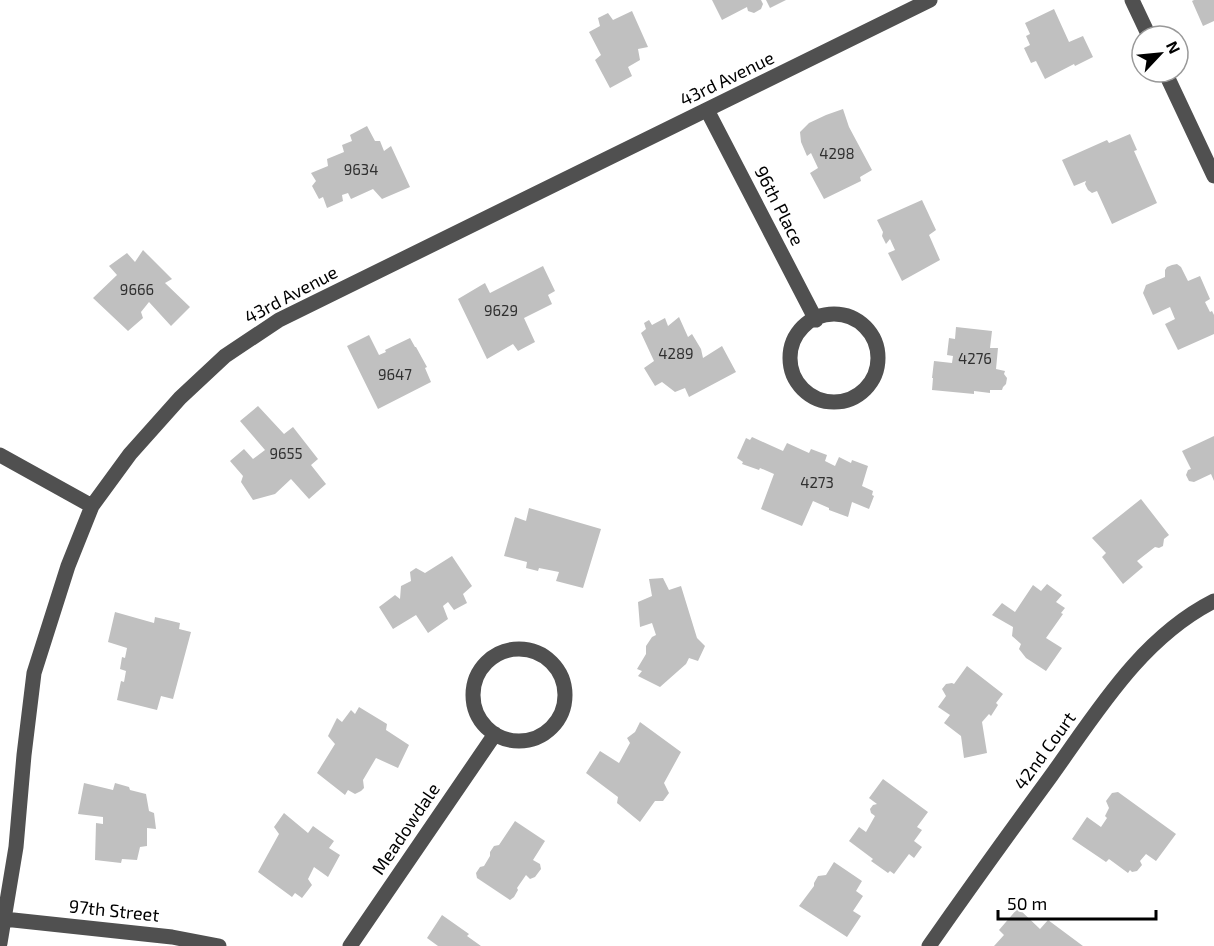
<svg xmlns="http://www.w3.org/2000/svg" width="1214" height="946" viewBox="0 0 1214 946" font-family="'Exo 2',sans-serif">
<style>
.building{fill:#c0c0c0}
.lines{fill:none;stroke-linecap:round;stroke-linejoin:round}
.minor{stroke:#505050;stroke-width:15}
.labels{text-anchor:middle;stroke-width:4.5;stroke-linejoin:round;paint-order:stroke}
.number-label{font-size:15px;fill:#303030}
.street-label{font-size:18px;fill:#000;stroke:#fff}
</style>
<rect width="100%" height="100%" fill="#fff"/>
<path class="building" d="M 712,0 L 761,0 L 763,4 L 761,9 L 754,13 L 748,11 L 747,7 L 722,20 Z
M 766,0 L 786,0 L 770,8 Z
M 1194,0 L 1214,0 L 1214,21 L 1203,26 L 1192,1 Z
M 1054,9 L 1069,42 L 1083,36 L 1093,57 L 1075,66 L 1074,64 L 1045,79 L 1036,61 L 1031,63 L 1024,48 L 1030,45 L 1026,36 L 1030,34 L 1025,23 Z
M 632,11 L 648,47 L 638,49 L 640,60 L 628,67 L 632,76 L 610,88 L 595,60 L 601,55 L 589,32 L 600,26 L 598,18 L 608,13 L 613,20 Z
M 843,109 L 849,127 L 872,170 L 860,177 L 861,181 L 824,199 L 810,173 L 818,168 L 811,153 L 807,156 L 801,142 L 800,132 L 809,123 L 826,115 Z
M 367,126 L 375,141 L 380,141 L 384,151 L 391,146 L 410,187 L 382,199 L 373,189 L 351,199 L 348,193 L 342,195 L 343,201 L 327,208 L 323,197 L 319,199 L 312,186 L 316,181 L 311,173 L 328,166 L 327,159 L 344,152 L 342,145 L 352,141 L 350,135 Z
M 1130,134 L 1137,150 L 1134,151 L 1157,203 L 1112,224 L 1097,191 L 1092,193 L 1088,190 L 1085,184 L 1086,181 L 1074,186 L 1062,160 L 1107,140 L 1109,143 Z
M 922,200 L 936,230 L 929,235 L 940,260 L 902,281 L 888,253 L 895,250 L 890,239 L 886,244 L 882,236 L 883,232 L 877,220 Z
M 143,250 L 172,279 L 165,283 L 190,307 L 171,326 L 149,302 L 141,312 L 143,318 L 128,331 L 93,298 L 117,275 L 109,266 L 127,253 L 135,262 Z
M 1177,264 L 1181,267 L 1188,281 L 1200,276 L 1210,299 L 1205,302 L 1210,312 L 1212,311 L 1214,315 L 1214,334 L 1178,350 L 1165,324 L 1175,319 L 1170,307 L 1153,315 L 1143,293 L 1146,285 L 1165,277 L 1165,270 L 1167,267 L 1172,265 Z
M 543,266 L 555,291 L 548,295 L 552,304 L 524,318 L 535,342 L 518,351 L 513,344 L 487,359 L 458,299 L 485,283 L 490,293 Z
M 679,317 L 688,337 L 692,334 L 701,349 L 703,358 L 722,346 L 736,372 L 689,397 L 685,388 L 675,392 L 662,382 L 655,386 L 644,368 L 654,361 L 641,333 L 646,329 L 644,323 L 649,320 L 652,325 L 665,318 L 668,326 Z
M 956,327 L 992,331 L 990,348 L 998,348 L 996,369 L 1005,371 L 1004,374 L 1007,378 L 1006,384 L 1003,387 L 1002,390 L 990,390 L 990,393 L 974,391 L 974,394 L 932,390 L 933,378 L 932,378 L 934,361 L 952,363 L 953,356 L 947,355 L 949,338 L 955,339 Z
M 369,335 L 379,355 L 386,352 L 385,350 L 410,338 L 415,347 L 416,347 L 427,367 L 425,368 L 431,382 L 378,409 L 347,346 Z
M 258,406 L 284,434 L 293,427 L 318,459 L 311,465 L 326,484 L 309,499 L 291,479 L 275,494 L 253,500 L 241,482 L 243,476 L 230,461 L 244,449 L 253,459 L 265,450 L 240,421 Z
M 1214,436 L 1214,481 L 1211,474 L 1194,482 L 1189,481 L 1186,475 L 1188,470 L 1191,469 L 1182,451 Z
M 752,437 L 783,451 L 787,443 L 809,453 L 811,449 L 827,455 L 825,461 L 835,466 L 839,457 L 851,463 L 852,460 L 868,466 L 862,486 L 873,491 L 872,495 L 874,496 L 869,509 L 852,502 L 848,517 L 829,510 L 829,508 L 813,501 L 802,526 L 761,509 L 774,474 L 760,468 L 759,470 L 742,464 L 743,462 L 737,458 L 746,438 L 750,440 Z
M 1141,499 L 1169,535 L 1164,539 L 1163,546 L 1159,548 L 1155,547 L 1137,561 L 1143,567 L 1123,584 L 1102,557 L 1106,553 L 1092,538 Z
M 529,508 L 601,529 L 583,588 L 556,581 L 559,572 L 539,568 L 538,571 L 526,568 L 527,562 L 504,556 L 515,517 L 526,521 Z
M 452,556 L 472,586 L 463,594 L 467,603 L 454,610 L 448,602 L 443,606 L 448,619 L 428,633 L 416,615 L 393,629 L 379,607 L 395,595 L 400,599 L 401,586 L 411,581 L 410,572 L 416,568 L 425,573 Z
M 663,578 L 669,590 L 681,586 L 697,638 L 705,646 L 698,661 L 689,658 L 686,664 L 660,687 L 638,676 L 642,671 L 637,669 L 646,654 L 646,646 L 652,637 L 656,635 L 652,623 L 640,627 L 638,602 L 652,596 L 649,579 Z
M 1047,584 L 1062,595 L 1056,602 L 1065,608 L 1061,613 L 1063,614 L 1046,638 L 1062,648 L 1046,671 L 1026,658 L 1019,649 L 1021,644 L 1012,636 L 1013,627 L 992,615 L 1002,603 L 1015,612 L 1033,585 L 1041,591 Z
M 115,612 L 154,623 L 155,617 L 180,623 L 179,629 L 191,632 L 173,699 L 161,696 L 157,710 L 117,700 L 121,681 L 124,682 L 126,671 L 120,669 L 122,657 L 125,658 L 127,648 L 108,642 Z
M 967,666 L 1003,694 L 996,703 L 998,705 L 991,716 L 989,714 L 982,722 L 987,753 L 964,758 L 961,736 L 944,723 L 950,715 L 938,707 L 946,696 L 942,689 L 946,684 L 952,683 L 954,684 Z
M 359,707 L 387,724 L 386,730 L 409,745 L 398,768 L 376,758 L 363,780 L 364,788 L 361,791 L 355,794 L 348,790 L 345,795 L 317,773 L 335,744 L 328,736 L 337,718 L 342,722 L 351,710 L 355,714 Z
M 640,722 L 681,752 L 664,783 L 669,793 L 663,801 L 655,801 L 640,822 L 617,803 L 618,797 L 586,773 L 600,751 L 619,763 L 630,743 L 627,738 L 635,732 Z
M 883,779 L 928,812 L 917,827 L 922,830 L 914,841 L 922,847 L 914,858 L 909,854 L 894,874 L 890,871 L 888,873 L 871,861 L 873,859 L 849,841 L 859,827 L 866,832 L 875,816 L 871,813 L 870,809 L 873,805 L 877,804 L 869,798 Z
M 84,783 L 113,790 L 115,783 L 129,787 L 130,790 L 146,794 L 149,811 L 154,813 L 156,829 L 147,828 L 147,846 L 140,847 L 137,860 L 122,859 L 121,863 L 95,860 L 96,823 L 103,824 L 103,817 L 78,814 Z
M 1118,792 L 1176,834 L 1156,861 L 1146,854 L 1140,861 L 1142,865 L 1137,871 L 1132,872 L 1130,870 L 1128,873 L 1109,859 L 1106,862 L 1072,839 L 1087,817 L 1101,827 L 1107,818 L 1105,816 L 1109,808 L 1106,801 L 1112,793 Z
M 284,813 L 308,833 L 313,826 L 334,841 L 329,848 L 340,855 L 328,877 L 314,867 L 308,879 L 312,885 L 302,898 L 295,893 L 292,897 L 258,872 L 279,834 L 274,827 Z
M 515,821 L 545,841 L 533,860 L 540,864 L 541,869 L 535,877 L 530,879 L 526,875 L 517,888 L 518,890 L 514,897 L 510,900 L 477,878 L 476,873 L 480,867 L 484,866 L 490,856 L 490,852 L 494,846 L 499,845 Z
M 834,862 L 862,881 L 856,891 L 863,896 L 853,911 L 861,916 L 847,937 L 799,906 L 814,886 L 814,883 L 818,876 L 826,875 Z
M 1018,908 L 1040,929 L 1048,920 L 1083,946 L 994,946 L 1004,935 L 999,930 Z
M 442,915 L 469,934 L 467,936 L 481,946 L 438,946 L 427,938 Z"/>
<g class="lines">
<path class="minor" d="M 1132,0 L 1149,36
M 1165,72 L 1214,176
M 707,110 L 816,320
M790 358a44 44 0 1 1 88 0a44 44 0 1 1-88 0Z
M 0,455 L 92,506
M473 695a46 46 0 1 1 92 0a46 46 0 1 1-92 0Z
M 4,919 L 172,937 L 219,946
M 0,943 L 16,847 L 24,755 L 34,673 L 68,566 L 92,506 L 130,454 L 180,398 L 225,356 L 279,320 L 930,0
M 350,946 L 495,734
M 929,946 C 969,889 1010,832 1051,776 C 1097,712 1141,638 1214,601"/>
</g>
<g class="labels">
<g class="number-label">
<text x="837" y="159">4298</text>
<text x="361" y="175">9634</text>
<text x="137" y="295">9666</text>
<text x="501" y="316">9629</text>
<text x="676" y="359">4289</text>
<text x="975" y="364">4276</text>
<text x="395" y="380">9647</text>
<text x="286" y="459">9655</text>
<text x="817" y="488">4273</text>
</g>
<g class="street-label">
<text transform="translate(727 79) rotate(-26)" y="6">43rd Avenue</text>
<text transform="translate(779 206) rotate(63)" y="6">96th Place</text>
<text transform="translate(291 295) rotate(-28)" y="6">43rd Avenue</text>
<text transform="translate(1045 751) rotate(-54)" y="6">42nd Court</text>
<text transform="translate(406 829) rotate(-56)" y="6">Meadowdale</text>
<text transform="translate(114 911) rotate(6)" y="6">97th Street</text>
</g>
</g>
<g transform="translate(1160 54) rotate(64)"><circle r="28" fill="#ffffff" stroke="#999999" stroke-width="1.5"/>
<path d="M0-4.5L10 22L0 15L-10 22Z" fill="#000000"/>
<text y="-9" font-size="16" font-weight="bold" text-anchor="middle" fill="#000000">N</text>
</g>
<path d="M998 910v9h158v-9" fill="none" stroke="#000000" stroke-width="3"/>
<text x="1007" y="910" font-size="18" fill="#000000" stroke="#ffffff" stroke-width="4.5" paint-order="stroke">50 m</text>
</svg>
